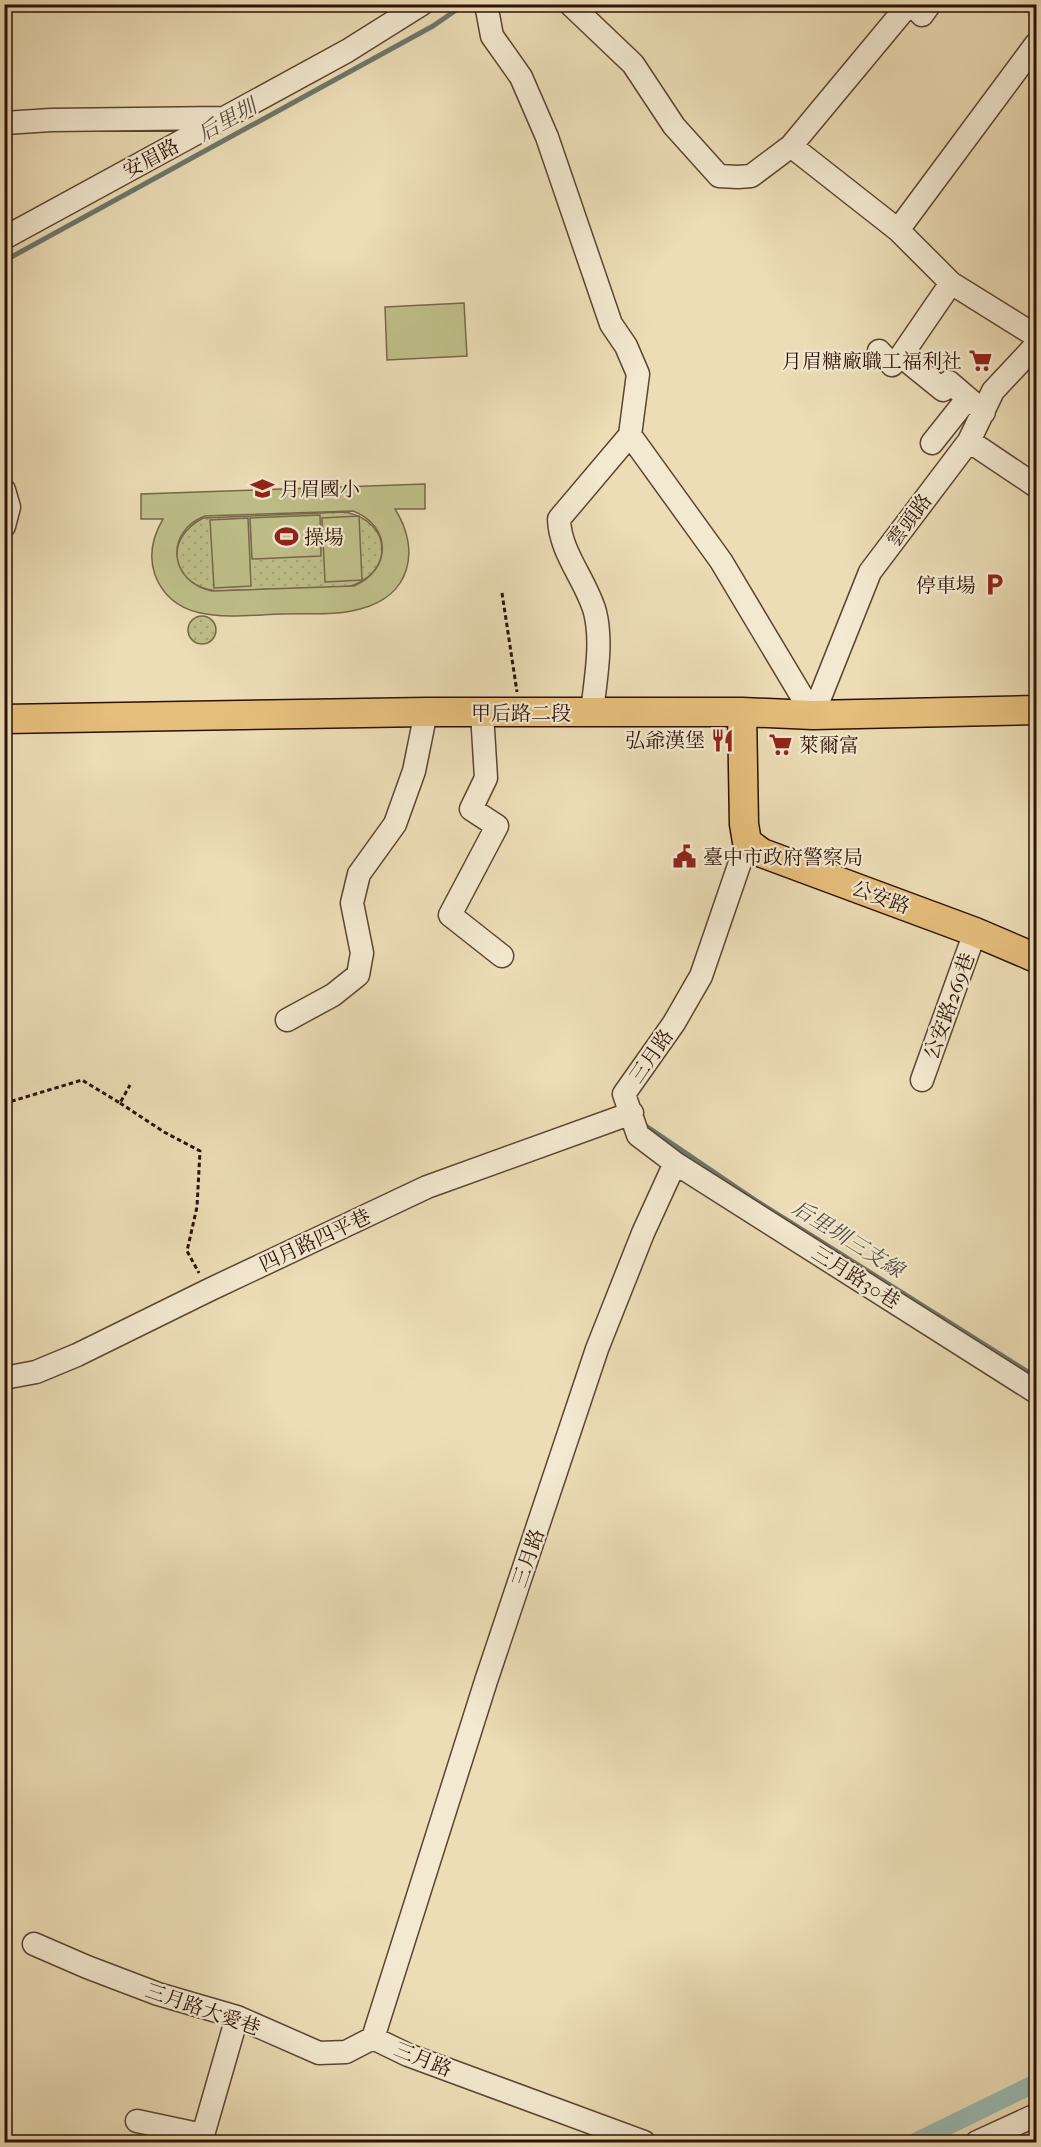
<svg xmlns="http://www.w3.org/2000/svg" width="1041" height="2147" viewBox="0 0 1041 2147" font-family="'IM FELL French Canon','Noto Serif TC',serif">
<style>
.grass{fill:url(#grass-dots);stroke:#766848;stroke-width:1.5}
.garden{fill:#bfbf89;stroke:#766848;stroke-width:1.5;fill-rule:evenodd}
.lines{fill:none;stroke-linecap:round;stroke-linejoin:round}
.stream{stroke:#6e776e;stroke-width:5}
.canal{stroke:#99bbb3;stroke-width:18}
.minor-casing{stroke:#5d4433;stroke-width:25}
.major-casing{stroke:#2d1107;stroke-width:31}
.path{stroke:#2d1107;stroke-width:3;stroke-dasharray:4.5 3;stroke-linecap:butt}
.minor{stroke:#f3e9d0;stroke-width:22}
.major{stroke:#e6be7b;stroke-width:28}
.labels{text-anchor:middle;stroke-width:4.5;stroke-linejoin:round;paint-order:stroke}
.street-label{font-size:20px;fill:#2d1107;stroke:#f3e9d0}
.poi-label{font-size:20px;fill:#2d1107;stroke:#f3e9d0;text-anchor:start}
.water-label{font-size:21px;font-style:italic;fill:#534c43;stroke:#f3e9d0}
</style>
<defs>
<pattern id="grass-dots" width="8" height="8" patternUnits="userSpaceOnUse" patternTransform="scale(1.5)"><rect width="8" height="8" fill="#bfbf89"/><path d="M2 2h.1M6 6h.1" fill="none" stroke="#a4a375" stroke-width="1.8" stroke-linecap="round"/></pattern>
</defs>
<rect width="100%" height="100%" fill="#ecddb6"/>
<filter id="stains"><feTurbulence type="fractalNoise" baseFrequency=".00333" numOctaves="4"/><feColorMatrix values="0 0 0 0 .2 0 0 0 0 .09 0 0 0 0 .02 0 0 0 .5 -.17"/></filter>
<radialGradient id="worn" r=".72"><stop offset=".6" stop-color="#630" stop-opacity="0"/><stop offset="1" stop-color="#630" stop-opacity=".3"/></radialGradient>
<path class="grass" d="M 345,512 C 393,521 395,575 347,587 L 217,591 C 171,586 162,540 203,518 Z
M188 630a14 14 0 1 1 28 0a14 14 0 1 1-28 0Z"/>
<path class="garden" d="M 464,303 L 467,356 L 387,360 L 385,307 Z
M 425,484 L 425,509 L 395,509 C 421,550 411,596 360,609 C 336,616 308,613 283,614 C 238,615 175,628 155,575 C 148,555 153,536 163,519 L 141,519 L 141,494 ZM 353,511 C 392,526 392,570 354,586 L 212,591 C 169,582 164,532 205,516 Z
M 320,515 L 321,556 L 252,559 L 250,518 Z
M 359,516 L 362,580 L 325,582 L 322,518 Z
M 248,518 L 251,586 L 214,588 L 210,520 Z"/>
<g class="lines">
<path class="stream" d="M 4,261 L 433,26 L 465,4
M 643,1124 L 755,1200 L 1036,1377"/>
<path class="canal" d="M 915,2142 L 1036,2083"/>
<defs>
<path id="minor" d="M 486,4 L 492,36 L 521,77 L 547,137 L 611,324 L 626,346 L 638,374 L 630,435 L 559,519 C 560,553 586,580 595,612 C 603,644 595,681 592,713
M 570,4 L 633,64 L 674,126 L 719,176 L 738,177 L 751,176 L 791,146 L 898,230 L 951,283 L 1036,336
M 912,4 L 922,15 L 930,4
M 4,123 L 51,120 L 222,118
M 791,146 L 909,4
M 898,230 L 1036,44
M 4,238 L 347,51 L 422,4
M 951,283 L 901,356 L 943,390 L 949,382 L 984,412
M 879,351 L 892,365 L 901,356
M 630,435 L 721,561 L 813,715
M 969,441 L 1036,486
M 932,443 L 967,399
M 4,490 L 9,507 L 4,526
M 482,713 L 486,778 L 471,809 L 497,826 L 450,915 L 502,956
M 813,715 L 870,572 L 969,441 L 993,391 L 1036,345
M 747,842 L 701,976 L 674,1023 L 624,1094 L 638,1135 L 675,1163 L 1036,1392
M 287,1020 L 333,995 L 358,975 L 362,953 L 352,903 L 359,874 L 395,824 L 414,771 L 426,712
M 922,1080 L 975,932
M 4,1378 L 36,1372 L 77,1355 L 209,1290 L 427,1187 L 632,1113
M 34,1944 L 87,1967 L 158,1994 L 237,2017 L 319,2053 L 346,2052 L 373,2038
M 373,2038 L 486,1681 L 597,1349 L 643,1233 L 675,1163
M 373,2038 L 408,2055 L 644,2142
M 137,2121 L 203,2135 L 237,2017
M 977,2142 L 1036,2115"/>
<path id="major" d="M 742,712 L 744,824 L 747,842 L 762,853 L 975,932 L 1036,958
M 4,719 L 426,712 L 742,712 L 813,715 L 1036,710"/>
</defs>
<use href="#minor" class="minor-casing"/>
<use href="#major" class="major-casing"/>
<path class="path" d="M 502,593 L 517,692
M 4,1101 L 9,1102 L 82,1080 L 120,1103 L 130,1085
M 120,1103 L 164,1132 L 200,1151 L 197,1207 L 187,1251 L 199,1273"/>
<use href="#minor" class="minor"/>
<use href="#major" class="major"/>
</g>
<defs>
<symbol id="supermarket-bare" viewBox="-9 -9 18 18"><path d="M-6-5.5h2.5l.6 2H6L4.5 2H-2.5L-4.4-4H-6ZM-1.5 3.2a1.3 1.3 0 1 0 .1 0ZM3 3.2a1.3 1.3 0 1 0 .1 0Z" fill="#8f2418" stroke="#f3e9d0" stroke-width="2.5" paint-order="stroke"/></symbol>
<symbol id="school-bare" viewBox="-9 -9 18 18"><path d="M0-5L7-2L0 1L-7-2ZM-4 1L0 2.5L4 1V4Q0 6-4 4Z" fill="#8f2418" stroke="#f3e9d0" stroke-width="2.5" paint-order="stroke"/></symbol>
<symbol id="stadium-bare" viewBox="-9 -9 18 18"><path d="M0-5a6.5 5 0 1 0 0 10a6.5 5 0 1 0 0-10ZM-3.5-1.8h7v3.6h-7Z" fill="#8f2418" stroke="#f3e9d0" stroke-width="2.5" paint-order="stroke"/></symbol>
<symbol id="parking-bare" viewBox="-9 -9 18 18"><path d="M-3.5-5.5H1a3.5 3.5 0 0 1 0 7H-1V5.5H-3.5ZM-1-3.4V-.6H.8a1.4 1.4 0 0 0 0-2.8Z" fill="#8f2418" stroke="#f3e9d0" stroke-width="2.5" paint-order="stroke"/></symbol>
<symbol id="restaurant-bare" viewBox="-9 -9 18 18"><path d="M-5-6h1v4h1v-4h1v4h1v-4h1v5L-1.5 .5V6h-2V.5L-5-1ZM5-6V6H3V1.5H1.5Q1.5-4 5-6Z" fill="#8f2418" stroke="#f3e9d0" stroke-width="2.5" paint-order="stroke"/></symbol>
<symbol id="civic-bare" viewBox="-9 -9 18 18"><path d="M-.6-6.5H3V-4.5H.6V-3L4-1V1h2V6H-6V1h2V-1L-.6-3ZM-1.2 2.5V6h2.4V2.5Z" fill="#8f2418" stroke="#f3e9d0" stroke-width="2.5" paint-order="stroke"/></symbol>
</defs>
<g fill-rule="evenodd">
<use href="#supermarket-bare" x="964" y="344" width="33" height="33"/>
<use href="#school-bare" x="246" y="472" width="33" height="33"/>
<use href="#stadium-bare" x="270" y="520" width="33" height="33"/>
<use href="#parking-bare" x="978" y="568" width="33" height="33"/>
<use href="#restaurant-bare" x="706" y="724" width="33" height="33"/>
<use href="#supermarket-bare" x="764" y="728" width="33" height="33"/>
<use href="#civic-bare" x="668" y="840" width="33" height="33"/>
</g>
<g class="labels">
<g class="street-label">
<text transform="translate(151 158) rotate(-28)" y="7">安眉路</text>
<text transform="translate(909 520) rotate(-53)" y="7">雲頭路</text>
<text x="521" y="720">甲后路二段</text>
<text transform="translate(881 897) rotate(20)" y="7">公安路</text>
<text transform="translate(949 1006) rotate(-70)" y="7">公安路269巷</text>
<text transform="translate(651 1056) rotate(-55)" y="7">三月路</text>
<text transform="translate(315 1240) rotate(-25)" y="7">四月路四平巷</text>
<text transform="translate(856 1277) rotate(32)" y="7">三月路30巷</text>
<text transform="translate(528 1558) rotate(-71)" y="7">三月路</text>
<text transform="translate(203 2009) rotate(19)" y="7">三月路大愛巷</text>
<text transform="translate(423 2059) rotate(22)" y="7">三月路</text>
</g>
<g class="poi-label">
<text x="962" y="368" text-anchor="end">月眉糖廠職工福利社</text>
<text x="280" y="496">月眉國小</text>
<text x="304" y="544">操場</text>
<text x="976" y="592" text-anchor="end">停車場</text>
<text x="705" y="747" text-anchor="end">弘爺漢堡</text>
<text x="799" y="752">萊爾富</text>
<text x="703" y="864">臺中市政府警察局</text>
</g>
<g class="water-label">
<text transform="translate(227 120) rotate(-29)" y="7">后里圳</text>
<text transform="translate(848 1239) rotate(32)" y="7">后里圳三支線</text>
</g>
</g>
<rect width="1041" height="2147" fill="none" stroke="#ecddb6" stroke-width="24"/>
<rect x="6" y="6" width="1029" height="2135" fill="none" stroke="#2d1107" stroke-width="3"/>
<rect x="12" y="12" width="1017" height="2123" fill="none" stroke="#2d1107" stroke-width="1.5"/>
<rect width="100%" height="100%" filter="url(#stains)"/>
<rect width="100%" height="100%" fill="url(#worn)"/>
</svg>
